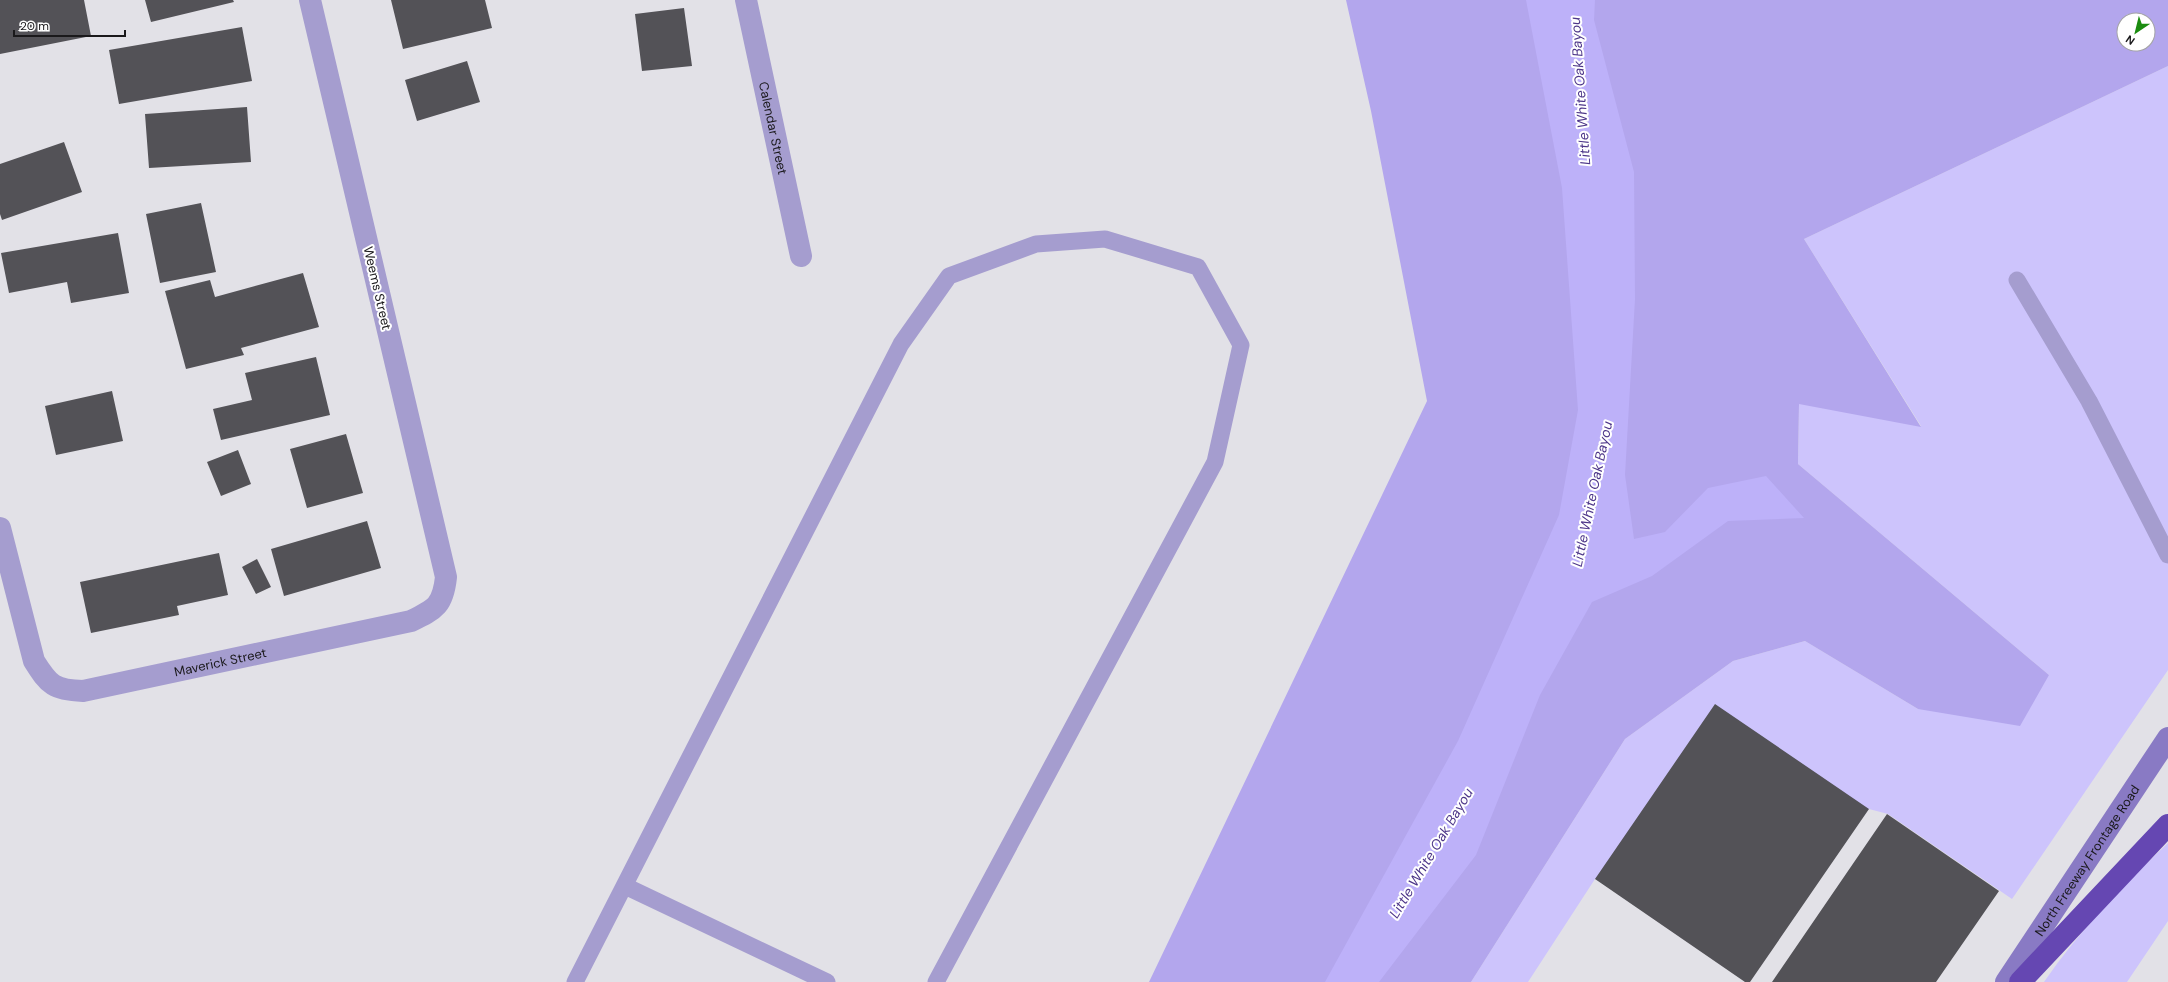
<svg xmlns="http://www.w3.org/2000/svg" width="2168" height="982" viewBox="0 0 2168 982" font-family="'DM Sans',sans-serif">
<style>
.green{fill:#cdc4fc}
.forest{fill:#b3a6ed;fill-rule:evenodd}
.water{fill:#bdb1f9}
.building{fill:#535257}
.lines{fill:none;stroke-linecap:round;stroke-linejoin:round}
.service{stroke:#a59dcf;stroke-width:17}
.minor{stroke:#a59dcf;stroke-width:22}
.secondary{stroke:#897ac4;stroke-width:22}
.motorway{stroke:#6547b2;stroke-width:22}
.labels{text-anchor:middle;stroke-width:4;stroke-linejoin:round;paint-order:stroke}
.street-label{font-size:13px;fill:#1a191b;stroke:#fff}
.water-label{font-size:14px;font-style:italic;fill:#4d3689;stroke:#fff}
</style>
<rect width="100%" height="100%" fill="#e2e1e7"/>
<path class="green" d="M 2168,66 L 2168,670 L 2012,899 L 1888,814 L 1869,809 L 1595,879 L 1528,982 L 1471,982 L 1625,739 L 1733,661 L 1805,641 L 1918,709 L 2049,675 L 1798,464 L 1799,403 L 1921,426 L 1804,239 Z
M 2168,843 L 2168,921 L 2127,982 L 2044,982 C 2079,931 2123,885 2168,843 Z"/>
<path class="forest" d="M 1346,0 L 2168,0 L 2168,66 L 1804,239 L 1921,427 L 1799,404 L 1798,464 L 2049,675 L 2020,726 L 1918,709 L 1805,641 L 1733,661 L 1625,739 L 1471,982 L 1149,982 L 1427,401 L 1371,111 ZM 2124,20 L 2148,20 L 2148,44 L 2124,44 Z"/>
<path class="water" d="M 1526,0 L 1595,0 L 1594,20 L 1634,172 L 1635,299 L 1625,475 L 1634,539 L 1665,532 L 1708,488 L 1766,476 L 1804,518 L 1728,521 L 1652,576 L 1592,602 L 1540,695 L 1476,855 L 1379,982 L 1325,982 L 1458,741 L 1559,515 L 1578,410 L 1562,188 Z"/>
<path class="building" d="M 0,0 L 84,0 L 91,36 L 0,54 Z
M 145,0 L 233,0 L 234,2 L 151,22 Z
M 391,0 L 485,0 L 492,28 L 403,49 Z
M 684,8 L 692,66 L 642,71 L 635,14 Z
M 242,27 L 252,81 L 119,104 L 109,50 Z
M 467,61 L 480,102 L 417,121 L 405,80 Z
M 247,107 L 251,162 L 149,168 L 145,114 Z
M 64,142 L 82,192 L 2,220 L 0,214 L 0,164 Z
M 201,203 L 216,272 L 160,283 L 146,214 Z
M 118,233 L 129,293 L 71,303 L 67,282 L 9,293 L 1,253 Z
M 303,273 L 319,327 L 241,348 L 244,355 L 186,369 L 165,291 L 210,280 L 215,297 Z
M 316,357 L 330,415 L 221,440 L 213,409 L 252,400 L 245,373 Z
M 112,391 L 123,441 L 56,455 L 45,406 Z
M 346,434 L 363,493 L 307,508 L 290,449 Z
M 238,450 L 251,484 L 221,496 L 207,462 Z
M 367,521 L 381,568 L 284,596 L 271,549 Z
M 219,553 L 228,595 L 177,606 L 179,615 L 91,633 L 80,582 Z
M 257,559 L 271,587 L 256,594 L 242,567 Z
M 1715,704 L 1869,809 L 1750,982 L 1745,982 L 1595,879 Z
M 1887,814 L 1999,891 L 1936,982 L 1772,982 Z"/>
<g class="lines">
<path class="service" d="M 2017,280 L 2089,401 L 2168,555
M 625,886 L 827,982
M 575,982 L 901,344 L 949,276 L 1036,244 L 1105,239 L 1198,267 L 1241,345 L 1215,462 L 936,982"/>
<g class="minor">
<path id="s1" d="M 746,0 L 801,256"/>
<path id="s2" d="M 0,528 L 34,661 C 49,685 54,690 83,691 L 411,621 C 436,609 443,605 446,577 L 310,0"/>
</g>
<path class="secondary" id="s3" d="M 2006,982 L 2168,738"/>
<path class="motorway" d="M 2020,982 L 2168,825"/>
</g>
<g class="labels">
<g class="street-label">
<text dy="5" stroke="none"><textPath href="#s1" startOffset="131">Calendar Street</textPath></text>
<text transform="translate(378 288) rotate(77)" y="5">Weems Street</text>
<text dy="5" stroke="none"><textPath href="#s2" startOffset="339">Maverick Street</textPath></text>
<text dy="5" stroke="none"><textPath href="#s3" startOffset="146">North Freeway Frontage Road</textPath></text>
</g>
<g class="water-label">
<text transform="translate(1580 91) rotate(-94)" y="5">Little White Oak Bayou</text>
<text transform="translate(1592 494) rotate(-78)" y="5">Little White Oak Bayou</text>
<text transform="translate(1431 853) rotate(-59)" y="5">Little White Oak Bayou</text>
</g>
</g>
<g transform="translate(2136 32) rotate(215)"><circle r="19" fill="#ffffff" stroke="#a3a3a4"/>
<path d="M0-3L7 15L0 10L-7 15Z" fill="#1b8c10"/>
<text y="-6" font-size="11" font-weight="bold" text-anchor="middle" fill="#1a191b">N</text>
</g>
<path d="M14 30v6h111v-6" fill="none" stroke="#1a191b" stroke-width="2"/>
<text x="20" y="30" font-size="12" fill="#1a191b" stroke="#ffffff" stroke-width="3" paint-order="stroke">20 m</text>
</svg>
